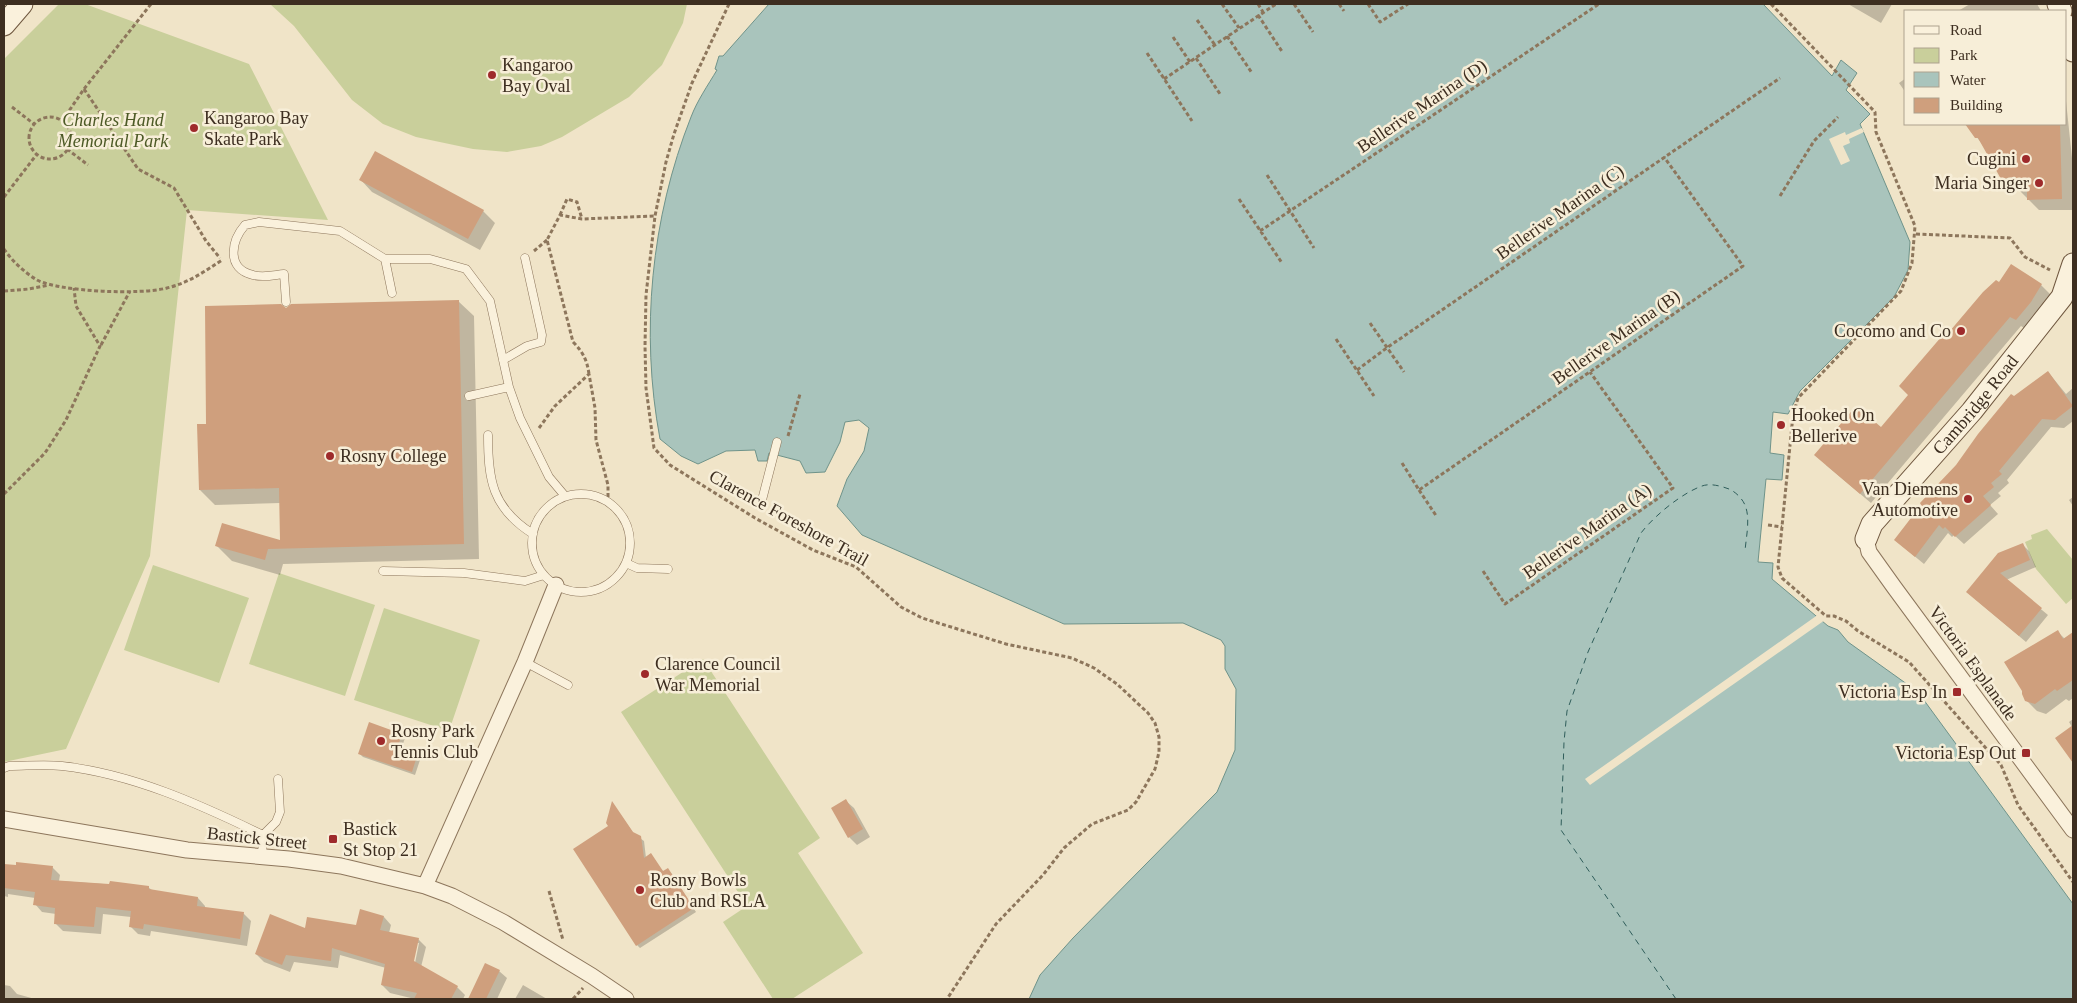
<svg xmlns="http://www.w3.org/2000/svg" width="2077" height="1003" viewBox="0 0 2077 1003" font-family="Georgia,serif">
<style>
.green{fill:#c9cf9b}
.water{fill:#a9c4bc;stroke:#6f938a}
.pier{fill:#f0e4c8}
.shadow{fill:#0003;fill-rule:evenodd}
.lines{fill:none;stroke-linecap:round;stroke-linejoin:round}
.ferry{stroke:#2f5d5a;stroke-width:1;stroke-dasharray:6 5;stroke-linecap:butt}
.building{fill:#cf9f7d}
.lane-casing{stroke:#8d765c;stroke-width:9}
.street-casing{stroke:#8d765c;stroke-width:17}
.secondary-casing{stroke:#6f573f;stroke-width:23}
.path{stroke:#8d765c;stroke-width:3;stroke-dasharray:4 2.5;stroke-linecap:butt}
.lane{stroke:#faf1dc;stroke-width:8}
.street{stroke:#faf1dc;stroke-width:15}
.secondary{stroke:#faf1dc;stroke-width:21}
.poi-dot{fill:#9e2a2b;stroke:#f7eed8;stroke-width:2}
.labels{text-anchor:middle;stroke-width:5;stroke-linejoin:round;paint-order:stroke}
.poi-label{font-size:18px;fill:#3d2e20;stroke:#f7eed8;text-anchor:start}
.street-label{font-size:18px;fill:#3d2e20;stroke:#f7eed8}
.park-label{font-size:18px;font-style:italic;fill:#4d5a26;stroke:#f7eed8}
</style>
<rect width="100%" height="100%" fill="#f0e4c8"/>
<path class="green" d="M 59,4 L 85,4 L 249,64 L 328,220 L 187,210 L 150,556 L 66,749 L 4,762 L 4,59 Z
M 270,4 L 687,4 L 683,23 L 662,65 L 629,97 L 562,137 L 541,146 L 507,152 L 473,149 L 416,137 L 383,124 L 352,100 L 294,26 Z
M 2047,529 L 2073,560 L 2073,598 L 2066,604 L 2036,569 L 2025,542 L 2032,539 L 2031,535 Z
M 153,565 L 249,598 L 219,683 L 124,650 Z
M 279,573 L 375,605 L 345,696 L 249,664 Z
M 384,608 L 480,640 L 449,731 L 354,700 Z
M 703,659 L 820,838 L 798,853 L 863,953 L 792,999 L 773,999 L 723,922 L 747,906 L 621,712 Z"/>
<path class="water" d="M 769,4 L 1763,4 L 1832,76 L 1841,60 L 1857,73 L 1846,90 L 1870,114 L 1860,124 L 1910,242 L 1908,270 L 1894,297 L 1800,391 L 1788,414 L 1773,412 L 1770,453 L 1784,455 L 1782,480 L 1766,479 L 1758,562 L 1773,563 L 1772,579 L 1828,626 L 1838,630 L 1848,642 L 1918,692 L 2073,904 L 2073,999 L 1029,999 L 1040,975 L 1073,938 L 1217,792 L 1235,750 L 1236,689 L 1225,669 L 1225,646 L 1221,640 L 1183,623 L 1064,624 L 862,535 L 837,506 L 847,479 L 864,451 L 869,428 L 859,420 L 845,422 L 840,442 L 825,472 L 806,473 L 800,461 L 769,453 L 767,461 L 758,461 L 755,450 L 726,451 L 698,464 L 681,456 L 660,439 C 640,332 651,218 691,117 C 697,101 708,85 717,70 L 715,69 L 719,56 L 723,56 Z"/>
<path class="pier" d="M 1862,128 L 1864,132 L 1849,139 L 1850,143 L 1843,146 L 1850,161 L 1841,165 L 1829,139 L 1845,132 L 1846,135 Z
M 1819,614 L 1825,620 L 1590,785 L 1585,779 Z"/>
<path class="shadow" d="M 1848,4 L 1892,4 L 1881,23 Z
M 1970,4 L 2037,4 L 2041,11 L 1958,11 Z
M 1906,75 L 1906,93 L 1899,83 L 1906,78 L 1904,76 Z
M 2066,101 L 2072,158 L 2072,210 L 2039,210 L 2017,188 L 2013,189 L 2002,178 L 1982,144 L 1967,124 L 2066,124 Z
M 361,180 L 483,211 L 495,223 L 480,250 L 372,192 Z
M 1999,284 L 2041,285 L 2051,295 L 2027,330 L 2021,326 L 1871,503 L 1826,465 L 1881,429 L 1909,395 L 1944,340 Z
M 458,301 L 474,316 L 479,559 L 283,564 L 280,575 L 232,561 L 217,546 L 281,541 L 280,503 L 215,505 L 200,490 L 207,425 L 286,309 Z
M 2048,372 L 2066,394 L 2073,388 L 2073,421 L 2064,428 L 2051,427 L 2007,480 L 2009,483 L 1998,493 L 2001,496 L 1990,505 L 1998,514 L 1964,544 L 1954,535 L 1952,537 L 1948,533 L 1924,564 L 1895,540 L 2014,398 Z
M 2073,497 L 2073,506 L 2069,500 Z
M 2022,544 L 2029,551 L 2036,567 L 2006,580 L 2048,615 L 2026,642 L 1975,599 Z
M 2058,632 L 2065,639 L 2073,634 L 2073,682 L 2072,683 L 2073,698 L 2069,701 L 2066,699 L 2046,714 L 2037,711 L 2026,700 Z
M 2073,719 L 2073,761 L 2057,739 L 2072,727 L 2069,722 Z
M 402,735 L 405,738 L 400,752 L 417,757 L 420,760 L 415,775 L 363,757 L 360,754 Z
M 846,801 L 854,808 L 870,837 L 857,845 L 849,837 Z
M 613,804 L 634,834 L 644,841 L 646,858 L 664,872 L 671,873 L 696,912 L 640,948 L 637,945 L 610,827 Z
M 4,865 L 52,867 L 60,875 L 59,881 L 148,887 L 153,891 L 198,898 L 205,906 L 205,908 L 243,913 L 251,921 L 247,946 L 151,931 L 150,936 L 138,934 L 130,926 L 131,917 L 103,914 L 101,934 L 63,931 L 55,923 L 56,914 L 42,912 L 35,904 L 35,898 L 8,894 L 8,897 L 4,896 Z
M 384,917 L 391,925 L 389,933 L 418,939 L 426,947 L 421,967 L 457,987 L 465,995 L 463,999 L 415,999 L 390,993 L 382,985 L 386,968 L 340,955 L 338,968 L 294,962 L 290,972 L 264,962 L 256,954 L 306,930 L 357,926 ZM 416,943 L 419,943 L 414,968 L 411,967 Z
M 499,971 L 507,978 L 497,999 L 470,998 Z
M 4,985 L 10,986 L 17,994 L 35,999 L 4,999 Z
M 523,985 L 547,999 L 515,999 Z"/>
<g class="lines">
<path class="ferry" d="M 1676,999 L 1561,830 L 1564,742 L 1567,711 L 1588,652 L 1641,533 C 1654,516 1682,493 1702,486 C 1710,483 1721,486 1729,489 C 1736,492 1744,500 1746,508 C 1750,521 1746,538 1745,551"/>
</g>
<path class="building" d="M 1965,124 L 2060,124 L 2062,199 L 2027,200 L 2027,189 L 2016,189 L 2016,177 L 2001,179 L 1978,138 L 1975,138 Z
M 375,151 L 484,210 L 468,239 L 359,180 Z
M 2011,264 L 2042,284 L 2031,302 L 2016,320 L 2010,317 L 1860,494 L 1814,455 L 1856,406 L 1881,427 L 1908,395 L 1899,386 L 1942,336 L 1944,338 L 1983,292 L 1996,280 L 1999,282 Z
M 459,300 L 464,544 L 268,549 L 265,560 L 215,546 L 222,523 L 280,540 L 279,488 L 199,490 L 197,424 L 206,424 L 205,306 L 281,304 L 286,308 L 291,304 Z
M 2048,371 L 2073,406 L 2055,420 L 2042,419 L 1999,471 L 2002,474 L 1991,483 L 1994,487 L 1983,496 L 1991,505 L 1955,537 L 1945,527 L 1943,529 L 1939,525 L 1915,557 L 1894,540 L 1921,505 L 1920,503 L 1956,465 L 1978,434 L 2011,394 L 2014,396 Z
M 2023,543 L 2030,560 L 2000,573 L 2042,608 L 2019,636 L 1966,592 L 1998,553 Z
M 2058,630 L 2063,639 L 2073,632 L 2073,680 L 2057,691 L 2055,689 L 2035,704 L 2025,701 L 2022,694 L 2022,691 L 2004,662 Z
M 369,722 L 402,734 L 397,749 L 417,756 L 412,772 L 358,754 Z
M 2073,725 L 2073,763 L 2055,738 Z
M 846,799 L 863,829 L 848,838 L 831,808 Z
M 612,801 L 633,832 L 641,836 L 644,858 L 651,853 L 663,871 L 668,868 L 694,908 L 636,946 L 573,849 L 608,826 L 606,823 Z
M 16,862 L 53,866 L 51,880 L 109,884 L 110,881 L 149,886 L 149,889 L 198,897 L 197,906 L 244,912 L 240,939 L 144,924 L 143,929 L 129,927 L 131,911 L 96,907 L 94,927 L 54,924 L 55,908 L 33,905 L 35,892 L 4,888 L 4,864 L 16,865 Z
M 360,909 L 384,916 L 380,930 L 419,938 L 414,961 L 458,986 L 451,999 L 414,999 L 417,993 L 381,985 L 385,964 L 332,948 L 331,961 L 286,955 L 282,965 L 255,954 L 270,914 L 305,928 L 307,917 L 356,925 Z
M 485,963 L 500,970 L 486,999 L 468,999 Z"/>
<g class="lines">
<defs>
<path id="lane" d="M 385,259 L 392,293
M 286,302 L 284,274 C 274,275 263,278 253,275 C 226,269 231,241 245,225 L 259,222 L 340,231 L 385,259 L 430,259 L 466,269 L 490,301 L 509,387 L 520,418 L 549,477 L 565,496
M 503,360 L 527,346 L 541,342 L 542,335 L 525,258
M 469,396 L 509,387
M 488,435 C 488,480 492,508 533,534
M532 543a49 49 0 1 1 98 0a49 49 0 1 1-98 0Z
M 762,500 L 777,442
M 626,563 L 637,568 L 668,569
M 383,571 L 464,573 L 525,581 L 544,575
M 525,662 L 568,685
M 4,768 L 9,766 C 26,766 45,764 62,766 C 133,774 199,804 263,835
M 262,858 L 263,835 L 276,822 L 280,812 L 278,779"/>
<path id="street" d="M 1866,539 L 1869,552 L 1894,587 L 2073,830
M 4,819 L 187,850 L 289,859 L 341,866 L 425,886 L 452,896 L 503,922 L 592,976 L 626,999
M 425,886 L 525,662 L 556,585"/>
<g id="secondary">
<path d="M 2058,4 L 2061,11"/>
<path d="M 4,25 L 22,4"/>
<path d="M 2066,25 L 2073,51"/>
<path id="s1" d="M 1866,539 L 1872,524 L 1972,411 L 2062,297 L 2073,264"/>
</g>
</defs>
<use href="#lane" class="lane-casing"/>
<use href="#street" class="street-casing"/>
<use href="#secondary" class="secondary-casing"/>
<path class="path" d="M 729,4 L 692,83 L 674,134 L 666,162 L 655,216 L 646,295 L 645,346 L 646,388 L 654,448 L 670,465 L 755,518 L 813,550 L 856,567 L 901,607 L 922,618 L 1006,644 L 1072,658 L 1094,668 L 1117,684 L 1148,713 L 1155,723 L 1159,737 L 1159,752 L 1155,769 L 1136,802 L 1128,810 L 1092,824 L 1064,848 L 1043,875 L 996,924 L 947,999
M 1222,4 L 1239,28
M 1258,4 L 1263,12
M 1294,4 L 1313,32
M 1339,4 L 1344,11
M 1368,4 L 1380,22 L 1408,4
M 1771,4 L 1875,112 L 1876,132 L 1915,226 L 1912,263 L 1901,291 L 1798,398 L 1793,415 L 1778,567 L 1782,578 L 1826,616 L 1834,616 L 1846,621 L 1858,631 L 1909,662 L 2001,765 L 2018,805 L 2073,882
M 1258,15 L 1283,53
M 1197,20 L 1215,45
M 1227,36 L 1252,73
M 1173,37 L 1190,62
M 1147,53 L 1192,121
M 1196,58 L 1220,94
M 1164,79 L 1276,4
M 84,89 L 138,169 L 174,188 L 206,241 L 220,258
M 12,107 L 34,124
M29 138a21 21 0 1 1 42 0a21 21 0 1 1-42 0Z
M 62,121 L 84,89 L 151,4
M 67,149 L 88,165
M 1267,175 L 1314,248
M 1780,196 L 1814,141 L 1838,117
M 4,197 L 37,154
M 1239,199 L 1282,263
M 560,215 L 567,199 L 577,202 L 582,219
M 1260,231 L 1599,4
M 1916,234 L 2010,238 L 2025,257 L 2050,270
M 4,249 C 12,261 24,272 37,280 C 61,292 141,295 167,288 C 188,283 204,272 222,260
M 534,251 L 547,240
M 4,291 L 29,289 L 49,285
M 1370,323 L 1404,372
M 1336,339 L 1374,396
M 101,345 L 130,291
M 1357,370 L 1388,347 L 1780,78
M 589,374 C 587,360 583,352 573,342 L 547,240 L 560,215 L 582,219 L 655,216
M 539,428 L 555,406 L 589,374 L 595,408 L 596,440 L 608,485 L 608,502
M 788,436 L 800,394
M 1402,463 L 1419,490 L 1743,266 L 1664,157
M 1419,490 L 1437,517
M 4,494 L 45,453 L 66,420 L 100,346 L 76,306 L 74,288
M 1768,525 L 1782,527
M 1483,571 L 1505,604 L 1673,488 L 1590,372
M 549,891 L 563,940
M 573,999 L 583,988"/>
<use href="#lane" class="lane"/>
<use href="#street" class="street"/>
<use href="#secondary" class="secondary"/>
</g>
<g class="poi-dot">
<circle cx="492" cy="75" r="5"/>
<circle cx="194" cy="128" r="5"/>
<circle cx="2026" cy="159" r="5"/>
<circle cx="2039" cy="183" r="5"/>
<circle cx="1961" cy="331" r="5"/>
<circle cx="1781" cy="425" r="5"/>
<circle cx="330" cy="456" r="5"/>
<circle cx="1968" cy="499" r="5"/>
<circle cx="645" cy="674" r="5"/>
<rect x="1952" y="687" width="10" height="10" rx="2.5"/>
<circle cx="381" cy="741" r="5"/>
<rect x="2021" y="748" width="10" height="10" rx="2.5"/>
<rect x="328" y="834" width="10" height="10" rx="2.5"/>
<circle cx="640" cy="890" r="5"/>
</g>
<g class="labels">
<g class="poi-label">
<text x="502" y="71">Kangaroo<tspan x="502" dy="21">Bay Oval</tspan></text>
<text x="204" y="124">Kangaroo Bay<tspan x="204" dy="21">Skate Park</tspan></text>
<text x="2016" y="165" text-anchor="end">Cugini</text>
<text x="2029" y="189" text-anchor="end">Maria Singer</text>
<text x="1951" y="337" text-anchor="end">Cocomo and Co</text>
<text x="1791" y="421">Hooked On<tspan x="1791" dy="21">Bellerive</tspan></text>
<text x="340" y="462">Rosny College</text>
<text x="1958" y="495" text-anchor="end">Van Diemens<tspan x="1958" dy="21">Automotive</tspan></text>
<text x="655" y="670">Clarence Council<tspan x="655" dy="21">War Memorial</tspan></text>
<text x="1947" y="698" text-anchor="end">Victoria Esp In</text>
<text x="391" y="737">Rosny Park<tspan x="391" dy="21">Tennis Club</tspan></text>
<text x="2016" y="759" text-anchor="end">Victoria Esp Out</text>
<text x="343" y="835">Bastick<tspan x="343" dy="21">St Stop 21</tspan></text>
<text x="650" y="886">Rosny Bowls<tspan x="650" dy="21">Club and RSLA</tspan></text>
</g>
<g class="street-label">
<text transform="translate(1422 106) rotate(-34)" y="6">Bellerive Marina (D)</text>
<text transform="translate(1560 212) rotate(-35)" y="6">Bellerive Marina (C)</text>
<text transform="translate(1616 337) rotate(-35)" y="6">Bellerive Marina (B)</text>
<text dy="6" stroke="none"><textPath href="#s1" startOffset="174">Cambridge Road</textPath></text>
<text transform="translate(789 518) rotate(29)" y="6">Clarence Foreshore Trail</text>
<text transform="translate(1587 531) rotate(-35)" y="6">Bellerive Marina (A)</text>
<text transform="translate(1973 663) rotate(54)" y="6">Victoria Esplanade</text>
<text transform="translate(257 838) rotate(6)" y="6">Bastick Street</text>
</g>
<g class="park-label">
<text x="113" y="126">Charles Hand<tspan x="113" dy="21">Memorial Park</tspan></text>
</g>
</g>
<rect width="2077" height="1003" fill="none" stroke="#3d2e20" stroke-width="10"/>
<rect x="1904" y="10" width="162" height="115" fill="#f7eed8" stroke="#ada18e"/>
<rect x="1914" y="26" width="25" height="8" fill="#faf1dc" stroke="#ada18e"/>
<text x="1950" y="35" font-size="15" fill="#3d2e20">Road</text>
<rect x="1914" y="48" width="25" height="15" fill="#c9cf9b" stroke="#ada18e"/>
<text x="1950" y="60" font-size="15" fill="#3d2e20">Park</text>
<rect x="1914" y="72" width="25" height="15" fill="#a9c4bc" stroke="#ada18e"/>
<text x="1950" y="85" font-size="15" fill="#3d2e20">Water</text>
<rect x="1914" y="98" width="25" height="15" fill="#cf9f7d" stroke="#ada18e"/>
<text x="1950" y="110" font-size="15" fill="#3d2e20">Building</text>
</svg>
